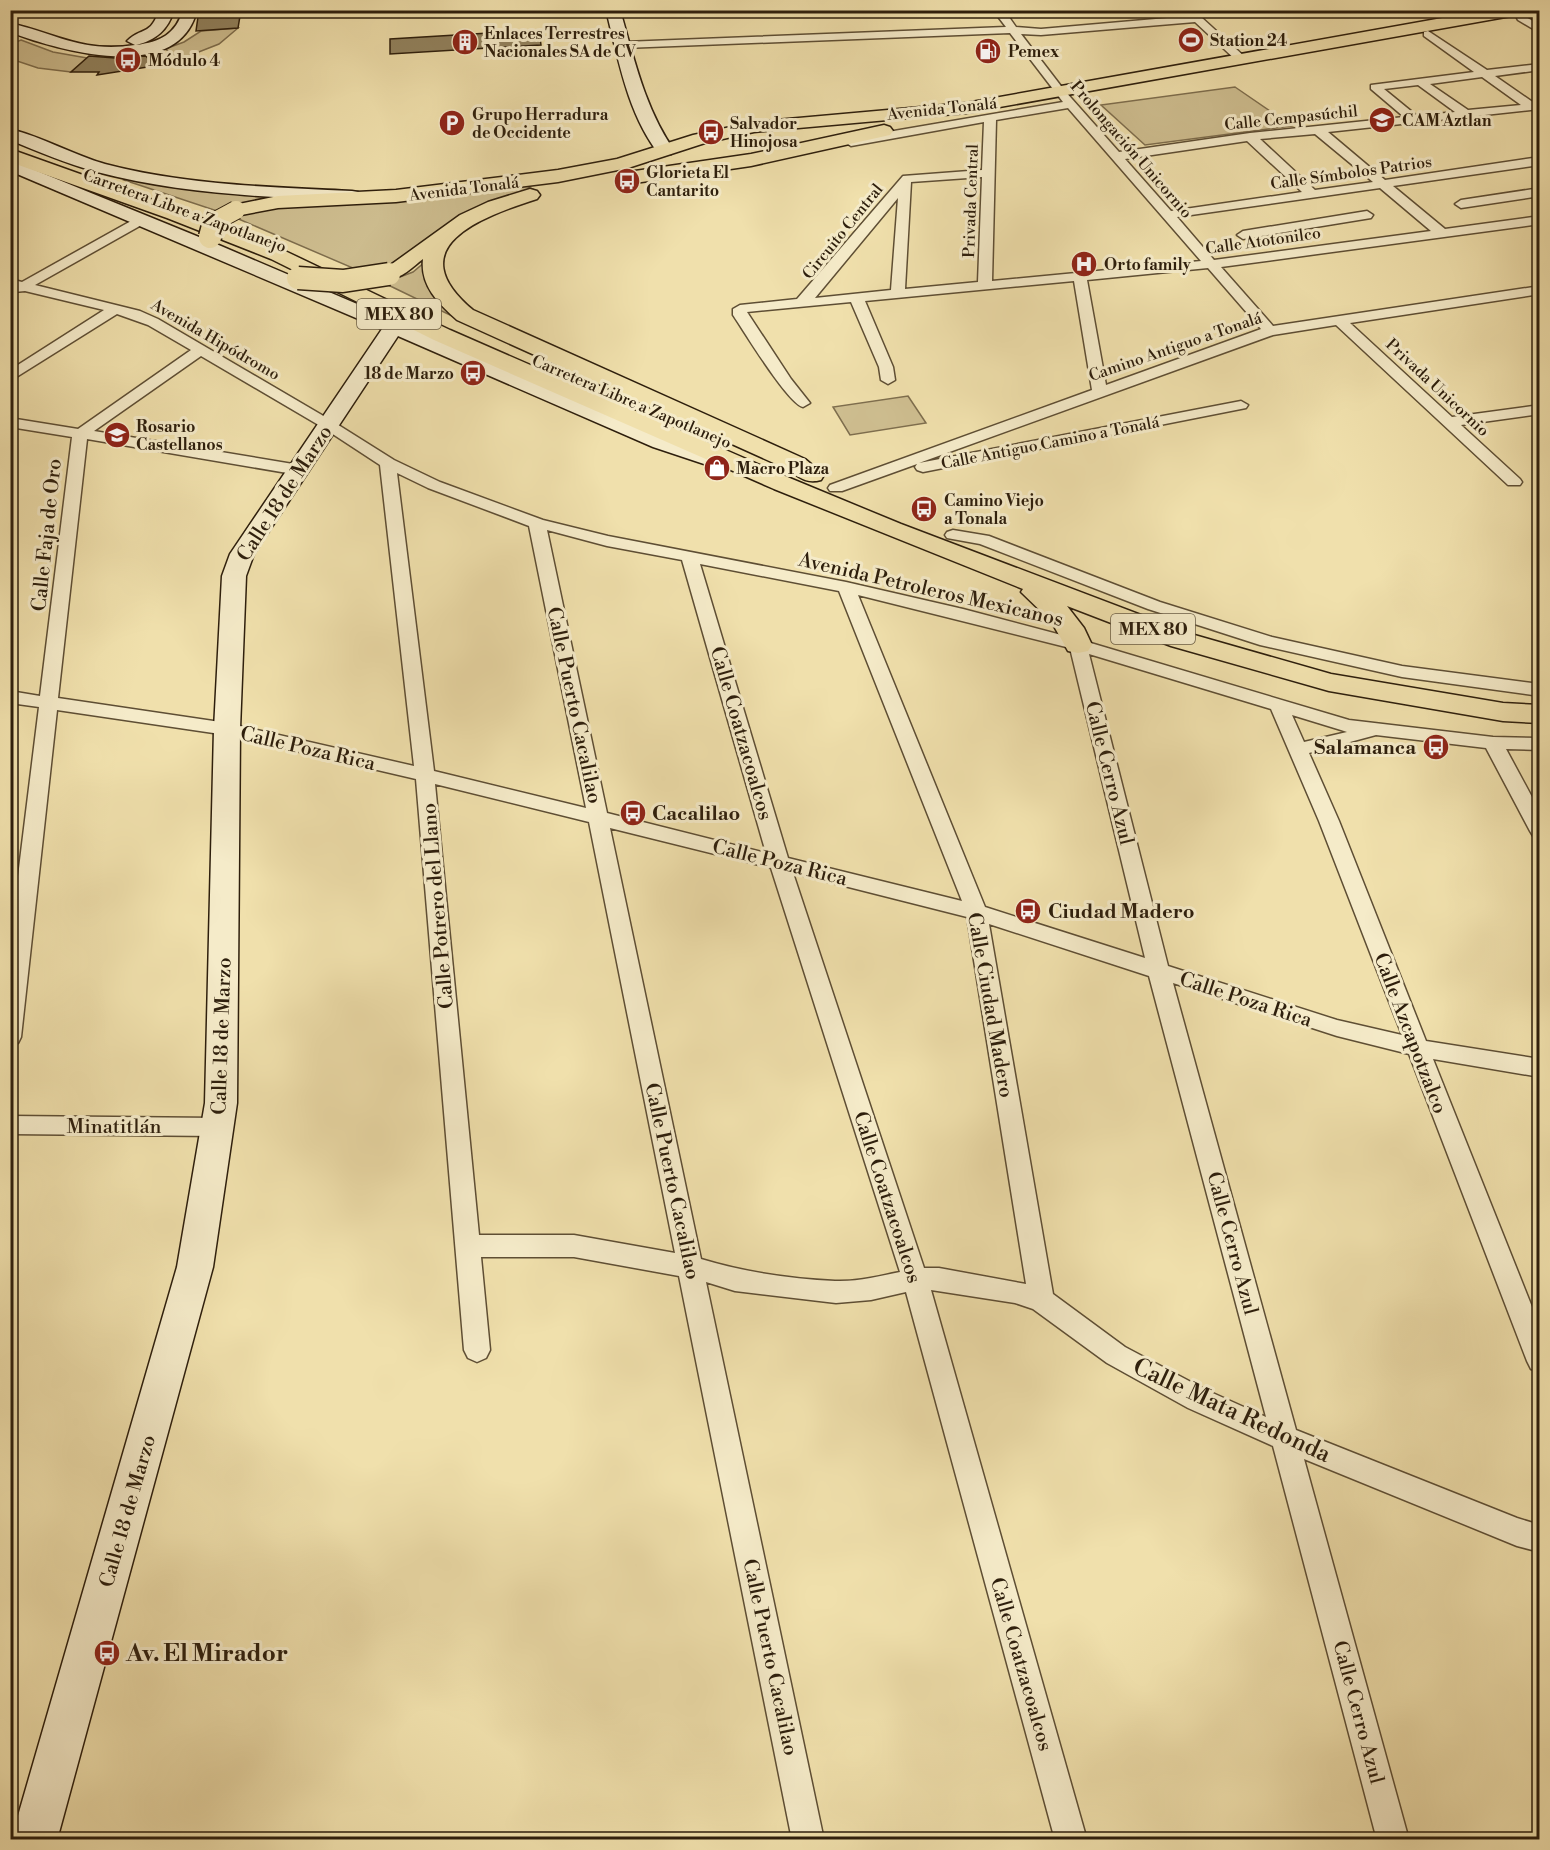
<svg xmlns="http://www.w3.org/2000/svg" width="1550" height="1850" viewBox="0 0 1550 1850" font-family="'Libre Bodoni',serif">
<style>
.green{fill:#cfbf91;stroke:#7e6e4e;stroke-width:1.5}
.building{fill:#92835f;stroke:#2d1e0c;stroke-width:1.5}
.lines{fill:none;stroke-linecap:round;stroke-linejoin:round}
.street-casing{stroke:#5e4e34;stroke-width:3}
.secondary-casing{stroke:#2d1e0c;stroke-width:3}
.primary-casing{stroke:#2d1e0c;stroke-width:3}
.street{fill:#f5ebc9;fill-rule:evenodd}
.secondary{fill:#f5ebc9;fill-rule:evenodd}
.primary{fill:#f0e0ac;fill-rule:evenodd}
.primary-bridge-far1-casing{stroke:#2d1e0c;stroke-width:20;stroke-linecap:butt}
.primary-bridge-casing{stroke:#2d1e0c;stroke-width:25;stroke-linecap:butt}
.primary-bridge-far1{stroke:#f0e0ac;stroke-width:18}
.primary-bridge{stroke:#f0e0ac;stroke-width:22}
.labels{text-anchor:middle;stroke-width:6;stroke-linejoin:round;paint-order:stroke}
.far-poi-label{font-size:16px;font-weight:bold;fill:#2d1e0c;stroke:#f5ebc9;text-anchor:start}
.far-street-label{font-size:16px;fill:#2d1e0c;stroke:#f5ebc9}
.shield{fill:#f5ebc9;stroke:#695c45;stroke-width:1.5}
.shield-label{font-size:18px;font-weight:bold;fill:#2d1e0c}
.street-label{font-size:20px;fill:#2d1e0c;stroke:#f5ebc9}
.poi-label{font-size:20px;font-weight:bold;fill:#2d1e0c;stroke:#f5ebc9;text-anchor:start}
.near-street-label{font-size:24px;fill:#2d1e0c;stroke:#f5ebc9}
.near-poi-label{font-size:24px;font-weight:bold;fill:#2d1e0c;stroke:#f5ebc9;text-anchor:start}
</style>
<rect width="100%" height="100%" fill="#f0e0ac"/>
<filter id="stains"><feTurbulence type="fractalNoise" baseFrequency=".00333" numOctaves="4"/><feColorMatrix values="0 0 0 0 .2 0 0 0 0 .09 0 0 0 0 .02 0 0 0 .5 -.17"/></filter>
<radialGradient id="worn" r=".72"><stop offset=".6" stop-color="#630" stop-opacity="0"/><stop offset="1" stop-color="#630" stop-opacity=".3"/></radialGradient>
<path class="green" d="M 238,28 L 219,44 L 181,59 L 165,49 L 184,42 L 201,31 Z
M 21,40 L 53,52 L 87,58 L 71,72 L 38,68 L 11,59 L 11,44 Z
M 1235,87 L 1292,126 L 1145,145 L 1101,105 Z
M 129,177 L 277,196 L 220,212 L 124,180 Z
M 524,185 L 535,190 C 505,199 474,207 448,224 C 421,241 398,263 369,275 L 234,217 L 256,210 L 289,206 Z
M 425,262 L 457,315 L 452,316 L 384,283 L 413,272 Z
M 908,396 L 926,423 L 850,435 L 833,407 Z"/>
<path class="building" d="M 199,10 L 241,10 L 238,28 L 196,31 Z
M 539,30 L 541,45 L 390,54 L 390,39 Z
M 89,56 L 115,58 L 146,56 L 154,66 L 97,75 L 99,72 L 71,72 Z"/>
<g class="lines">
<defs>
<path id="street" d="M 993,10 L 1004,10 L 1016,27 L 1041,29 L 1190,16 L 1187,10 L 1197,10 L 1201,17 L 1246,58 L 1246,62 L 1238,62 L 1195,22 L 1041,35 L 1021,34 L 1064,90 L 1119,152 L 1250,133 L 1404,117 L 1371,89 L 1371,85 L 1474,72 L 1424,36 L 1424,32 L 1428,31 L 1487,70 L 1540,64 L 1540,70 L 1495,76 L 1534,103 L 1540,103 L 1540,109 L 1328,132 L 1385,180 L 1540,157 L 1540,165 L 1393,186 L 1445,229 L 1540,216 L 1540,224 L 1221,267 L 1273,326 L 1540,286 L 1540,294 L 1350,323 L 1452,417 L 1540,405 L 1540,414 L 1461,425 L 1520,479 L 1522,482 L 1520,485 L 1508,485 L 1336,325 L 1273,335 L 919,463 L 1241,401 L 1248,405 L 1246,408 L 923,472 L 917,470 L 915,467 L 917,464 L 842,491 L 830,491 L 828,488 L 830,485 L 1092,390 L 1074,281 L 865,301 L 893,367 L 895,380 L 888,384 L 881,380 L 879,367 L 851,302 L 747,312 L 791,379 L 810,403 L 803,407 C 788,404 744,331 733,315 L 733,309 L 740,305 L 797,299 L 903,176 L 982,170 L 984,122 L 851,146 L 845,142 L 847,139 L 1063,102 L 1010,33 L 624,48 L 619,45 L 624,42 L 1006,27 ZM 1482,77 L 1521,105 L 1468,110 L 1430,84 ZM 1418,85 L 1455,112 L 1417,116 L 1384,89 ZM 1068,108 L 1201,261 L 992,281 L 996,120 ZM 1315,134 L 1373,182 L 1315,190 L 1260,139 ZM 1247,141 L 1302,192 L 1171,211 L 1125,159 ZM 982,177 L 978,282 L 905,289 L 911,182 ZM 1380,188 L 1431,231 L 1214,260 L 1177,217 ZM 898,198 L 891,290 L 815,298 ZM 1208,268 L 1261,329 L 1106,385 L 1087,280 Z
M 1522,15 L 1540,25 L 1540,33 L 1518,20 L 1517,18 Z
M 1540,188 L 1540,196 L 1461,208 L 1455,204 L 1461,200 Z
M 1367,211 L 1373,215 L 1371,218 L 1243,239 L 1237,235 L 1243,231 Z
M 140,216 L 145,217 L 146,220 L 145,223 L 35,285 L 140,311 L 158,319 L 332,421 L 394,460 L 440,482 L 543,520 L 608,536 L 846,582 L 963,609 L 1084,641 L 1349,720 L 1493,737 L 1540,738 L 1540,750 L 1506,749 L 1540,812 L 1540,838 L 1533,836 L 1530,831 L 1486,748 L 1376,735 L 1309,753 L 1339,821 L 1426,1041 L 1540,1059 L 1540,1077 L 1433,1059 L 1540,1327 L 1540,1372 L 1531,1369 L 1527,1361 L 1409,1054 L 1337,1036 L 1173,983 L 1296,1430 L 1517,1518 L 1540,1525 L 1540,1552 L 1517,1546 L 1304,1459 L 1409,1840 L 1377,1840 L 1273,1446 L 1188,1408 L 1107,1363 L 1033,1309 L 1015,1303 L 931,1290 L 1087,1840 L 1055,1840 L 906,1292 L 871,1300 L 836,1303 L 735,1291 L 706,1282 L 824,1840 L 792,1840 L 679,1276 L 574,1257 L 481,1257 L 490,1350 L 486,1358 L 477,1362 L 468,1358 L 464,1350 L 416,779 L 227,735 L 57,710 L 21,1037 L 18,1043 L 10,1045 L 10,941 L 39,707 L 10,703 L 10,691 L 40,696 L 72,437 L 10,427 L 10,418 L 78,429 L 191,350 L 148,325 L 117,314 L 10,381 L 10,370 L 104,310 L 25,291 L 14,292 L 10,287 L 10,279 L 22,282 ZM 201,356 L 322,427 L 380,465 L 414,766 L 227,723 L 58,698 L 87,439 L 299,475 L 307,470 L 299,465 L 94,431 ZM 397,473 L 428,488 L 529,526 L 586,808 L 434,771 ZM 547,530 L 607,546 L 682,560 L 766,853 L 607,813 ZM 700,564 L 839,591 L 962,901 L 788,858 ZM 858,595 L 1070,648 L 1145,958 L 985,907 ZM 1089,654 L 1271,709 L 1319,821 L 1402,1035 L 1337,1020 L 1168,966 ZM 1292,715 L 1341,730 L 1347,732 L 1304,742 ZM 435,784 L 589,822 L 675,1253 L 574,1235 L 479,1235 ZM 610,828 L 771,868 L 900,1272 C 879,1276 857,1282 835,1281 C 791,1279 744,1272 701,1259 ZM 793,873 L 967,917 L 1026,1284 L 939,1268 L 924,1268 ZM 989,924 L 1149,976 L 1266,1417 L 1206,1390 L 1125,1347 L 1053,1294 Z
M 953,530 L 989,536 L 1160,602 L 1272,637 L 1402,666 L 1540,684 L 1540,696 L 1402,677 L 1260,645 L 1148,609 L 980,544 L 947,538 L 945,535 L 947,532 Z
M 10,1116 L 217,1118 L 225,1120 L 229,1127 L 225,1134 L 217,1136 L 10,1134 Z"/>
<path id="secondary" d="M 159,10 L 174,10 C 168,30 156,40 136,45 C 160,42 176,34 183,10 L 197,10 C 179,85 59,51 10,32 L 10,23 C 57,34 83,53 135,45 L 127,41 C 141,27 151,36 159,10 Z
M 606,10 L 620,10 C 634,58 645,109 674,150 L 671,154 L 659,154 C 628,115 618,58 606,10 Z
M 10,129 C 43,137 73,155 105,164 C 185,185 270,187 352,191 L 358,192 L 361,196 L 358,200 L 352,201 C 267,197 180,194 97,172 C 67,164 39,152 10,140 Z
M 10,160 L 221,246 L 669,437 L 730,458 L 733,463 L 730,468 L 722,470 L 653,447 L 398,336 L 254,554 L 246,576 L 240,729 L 237,1103 L 213,1267 L 57,1840 L 11,1840 L 177,1267 L 205,1103 L 214,729 L 222,576 L 230,554 L 382,329 L 10,171 Z"/>
<path id="primary" d="M 1487,10 L 1525,10 L 1517,15 L 966,113 L 754,132 L 705,143 L 628,168 L 558,182 L 396,202 L 278,208 L 236,216 L 229,214 L 226,210 L 229,206 L 278,196 L 396,190 L 558,170 L 617,159 L 693,135 L 754,122 L 966,103 Z
M 884,125 L 890,127 L 893,131 L 890,135 L 751,166 L 628,184 L 621,182 L 618,178 L 621,174 L 628,172 L 751,154 Z
M 10,149 L 181,210 L 285,251 L 450,330 L 792,479 L 901,524 L 1191,634 L 1331,674 L 1503,703 L 1540,705 L 1540,723 L 1503,721 L 1329,691 L 1171,646 L 1067,606 L 1084,628 L 1092,645 L 1088,651 L 1078,653 L 1068,651 L 1051,621 L 1021,592 L 1023,589 L 774,489 L 434,340 L 271,259 L 167,218 L 10,162 Z
M 530,189 L 537,191 L 540,195 L 537,199 C 481,217 398,247 473,310 L 805,459 L 824,475 L 821,480 C 806,484 799,477 787,469 L 457,320 C 439,304 420,286 423,259 C 411,268 398,283 382,278 L 378,274 L 460,215 L 488,202 Z"/>
</defs>
<use href="#street" class="street-casing"/>
<use href="#secondary" class="secondary-casing"/>
<use href="#primary" class="primary-casing"/>
<use href="#street" class="street"/>
<use href="#secondary" class="secondary"/>
<use href="#primary" class="primary"/>
<defs>
<path id="primary-bridge-far1" d="M 212,223 L 236,210"/>
<path id="primary-bridge" d="M 210,237 L 214,222
M 298,278 L 343,281 L 389,274"/>
</defs>
<use href="#primary-bridge-far1" class="primary-bridge-far1-casing"/>
<use href="#primary-bridge" class="primary-bridge-casing"/>
<use href="#primary-bridge-far1" class="primary-bridge-far1"/>
<use href="#primary-bridge" class="primary-bridge"/>
</g>
<defs>
<symbol id="stadium-disc" viewBox="-11 -11 22 22"><circle r="9.5" fill="#8f2418" stroke="#f5ebc9"/><path d="M0-5a6.5 5 0 1 0 0 10a6.5 5 0 1 0 0-10ZM-3.5-1.8h7v3.6h-7Z" fill="#fff"/></symbol>
<symbol id="building-disc" viewBox="-11 -11 22 22"><circle r="9.5" fill="#8f2418" stroke="#f5ebc9"/><path d="M-4-6H4V6H1V3H-1V6H-4ZM-2.5-4.3h1.7v1.8h-1.7ZM.8-4.3h1.7v1.8H.8ZM-2.5-1h1.7V.8h-1.7ZM.8-1h1.7V.8H.8Z" fill="#fff"/></symbol>
<symbol id="fuel-disc" viewBox="-11 -11 22 22"><circle r="9.5" fill="#8f2418" stroke="#f5ebc9"/><path d="M-5.5-6h7V0h2V4h1.3V-2.5L3-4.5l.8-.8L6-3V5H2.5V1h-1V6h-7ZM-4.2-4.7v3.2H.2V-4.7Z" fill="#fff"/></symbol>
<symbol id="bus-disc" viewBox="-11 -11 22 22"><circle r="9.5" fill="#8f2418" stroke="#f5ebc9"/><path d="M-5-6H5V4H4V6H2V4H-2V6H-4V4H-5ZM-3.5-4V0h7V-4ZM-3.5 1.2v1.5H-2V1.2ZM2 1.2v1.5H3.5V1.2Z" fill="#fff"/></symbol>
<symbol id="school-disc" viewBox="-11 -11 22 22"><circle r="9.5" fill="#8f2418" stroke="#f5ebc9"/><path d="M0-5L7-2L0 1L-7-2ZM-4 1L0 2.5L4 1V4Q0 6-4 4Z" fill="#fff"/></symbol>
<symbol id="parking-disc" viewBox="-11 -11 22 22"><circle r="9.5" fill="#8f2418" stroke="#f5ebc9"/><path d="M-3.5-5.5H1a3.5 3.5 0 0 1 0 7H-1V5.5H-3.5ZM-1-3.4V-.6H.8a1.4 1.4 0 0 0 0-2.8Z" fill="#fff"/></symbol>
<symbol id="hospital-disc" viewBox="-11 -11 22 22"><circle r="9.5" fill="#8f2418" stroke="#f5ebc9"/><path d="M-5-5h3v3.5h4V-5h3V5h-3V1.5h-4V5h-3Z" fill="#fff"/></symbol>
<symbol id="shop-disc" viewBox="-11 -11 22 22"><circle r="9.5" fill="#8f2418" stroke="#f5ebc9"/><path d="M-5-2.5h2.3a2.7 3.5 0 0 1 5.4 0H5L5.5 6h-11ZM-1.5-2.5h3a1.5 2.3 0 0 0-3 0Z" fill="#fff"/></symbol>
</defs>
<g fill-rule="evenodd">
<use href="#stadium-disc" x="1176" y="25" width="30" height="30"/>
<use href="#building-disc" x="450" y="27" width="30" height="30"/>
<use href="#fuel-disc" x="973" y="36" width="30" height="30"/>
<use href="#bus-disc" x="113" y="45" width="30" height="30"/>
<use href="#school-disc" x="1367" y="105" width="30" height="30"/>
<use href="#parking-disc" x="437" y="108" width="30" height="30"/>
<use href="#bus-disc" x="696" y="117" width="30" height="30"/>
<use href="#bus-disc" x="612" y="166" width="30" height="30"/>
<use href="#hospital-disc" x="1069" y="249" width="30" height="30"/>
<use href="#bus-disc" x="458" y="358" width="30" height="30"/>
<use href="#school-disc" x="102" y="420" width="30" height="30"/>
<use href="#shop-disc" x="702" y="453" width="30" height="30"/>
<use href="#bus-disc" x="909" y="494" width="30" height="30"/>
<use href="#bus-disc" x="1421" y="732" width="30" height="30"/>
<use href="#bus-disc" x="618" y="798" width="30" height="30"/>
<use href="#bus-disc" x="1013" y="896" width="30" height="30"/>
<use href="#bus-disc" x="92" y="1638" width="30" height="30"/>
</g>
<g class="labels">
<g class="far-poi-label">
<text x="484" y="39">Enlaces Terrestres<tspan x="484" dy="18">Nacionales SA de CV</tspan></text>
<text x="1210" y="46">Station 24</text>
<text x="1008" y="57">Pemex</text>
<text x="148" y="66">Módulo 4</text>
<text x="472" y="120">Grupo Herradura<tspan x="472" dy="18">de Occidente</tspan></text>
<text x="1402" y="126">CAM Aztlan</text>
<text x="730" y="129">Salvador<tspan x="730" dy="18">Hinojosa</tspan></text>
<text x="646" y="178">Glorieta El<tspan x="646" dy="18">Cantarito</tspan></text>
<text x="1104" y="270">Orto family</text>
<text x="454" y="379" text-anchor="end">18 de Marzo</text>
<text x="136" y="432">Rosario<tspan x="136" dy="18">Castellanos</tspan></text>
<text x="736" y="474">Macro Plaza</text>
<text x="944" y="506">Camino Viejo<tspan x="944" dy="18">a Tonala</tspan></text>
</g>
<g class="far-street-label">
<text transform="translate(942 108) rotate(-6)" y="6">Avenida Tonalá</text>
<text transform="translate(1291 117) rotate(-6)" y="6">Calle Cempasúchil</text>
<text transform="translate(1132 149) rotate(49)" y="6">Prolongación Unicornio</text>
<text transform="translate(1351 172) rotate(-8)" y="6">Calle Símbolos Patrios</text>
<text transform="translate(464 188) rotate(-7)" y="6">Avenida Tonalá</text>
<text transform="translate(970 201) rotate(-88)" y="6">Privada Central</text>
<text transform="translate(185 210) rotate(20)" y="6">Carretera Libre a Zapotlanejo</text>
<text transform="translate(842 231) rotate(-51)" y="6">Circuito Central</text>
<text transform="translate(1263 240) rotate(-8)" y="6">Calle Atotonilco</text>
<text transform="translate(216 339) rotate(30)" y="6">Avenida Hipódromo</text>
<text transform="translate(1175 346) rotate(-19)" y="6">Camino Antiguo a Tonalá</text>
<text transform="translate(1438 387) rotate(43)" y="6">Privada Unicornio</text>
<text transform="translate(632 401) rotate(23)" y="6">Carretera Libre a Zapotlanejo</text>
<text transform="translate(1050 442) rotate(-11)" y="6">Calle Antiguo Camino a Tonalá</text>
</g>
<g class="shield">
<rect x="357" y="299" width="84" height="30" rx="4.5"/>
<rect x="1111" y="614" width="84" height="30" rx="4.5"/>
</g>
<g class="shield-label">
<text x="399" y="320">MEX 80</text>
<text x="1153" y="635">MEX 80</text>
</g>
<g class="street-label">
<text transform="translate(284 493) rotate(-57)" y="7">Calle 18 de Marzo</text>
<text transform="translate(46 535) rotate(-84)" y="7">Calle Faja de Oro</text>
<text transform="translate(931 589) rotate(13)" y="7">Avenida Petroleros Mexicanos</text>
<text transform="translate(575 705) rotate(78)" y="7">Calle Puerto Cacalilao</text>
<text transform="translate(742 733) rotate(74)" y="7">Calle Coatzacoalcos</text>
<text transform="translate(308 748) rotate(13)" y="7">Calle Poza Rica</text>
<text transform="translate(1110 773) rotate(76)" y="7">Calle Cerro Azul</text>
<text transform="translate(780 862) rotate(14)" y="7">Calle Poza Rica</text>
<text transform="translate(437 906) rotate(-95)" y="7">Calle Potrero del Llano</text>
<text transform="translate(1246 999) rotate(18)" y="7">Calle Poza Rica</text>
<text transform="translate(991 1005) rotate(80)" y="7">Calle Ciudad Madero</text>
<text transform="translate(1411 1033) rotate(69)" y="7">Calle Azcapotzalco</text>
<text transform="translate(221 1036) rotate(-88)" y="7">Calle 18 de Marzo</text>
<text x="114" y="1133">Minatitlán</text>
<text transform="translate(673 1181) rotate(78)" y="7">Calle Puerto Cacalilao</text>
<text transform="translate(888 1197) rotate(72)" y="7">Calle Coatzacoalcos</text>
<text transform="translate(1233 1243) rotate(75)" y="7">Calle Cerro Azul</text>
<text transform="translate(127 1511) rotate(-74)" y="7">Calle 18 de Marzo</text>
<text transform="translate(771 1657) rotate(78)" y="7">Calle Puerto Cacalilao</text>
<text transform="translate(1022 1664) rotate(74)" y="7">Calle Coatzacoalcos</text>
<text transform="translate(1359 1712) rotate(75)" y="7">Calle Cerro Azul</text>
</g>
<g class="poi-label">
<text x="1416" y="754" text-anchor="end">Salamanca</text>
<text x="652" y="820">Cacalilao</text>
<text x="1048" y="918">Ciudad Madero</text>
</g>
<g class="near-street-label">
<text transform="translate(1232 1410) rotate(25)" y="8">Calle Mata Redonda</text>
</g>
<g class="near-poi-label">
<text x="126" y="1661">Av. El Mirador</text>
</g>
</g>
<rect width="1550" height="1850" fill="none" stroke="#f0e0ac" stroke-width="36"/>
<rect x="12" y="12" width="1526" height="1826" fill="none" stroke="#2d1e0c" stroke-width="3"/>
<rect x="18" y="18" width="1514" height="1814" fill="none" stroke="#2d1e0c" stroke-width="1.5"/>
<rect width="100%" height="100%" filter="url(#stains)"/>
<rect width="100%" height="100%" fill="url(#worn)"/>
</svg>
